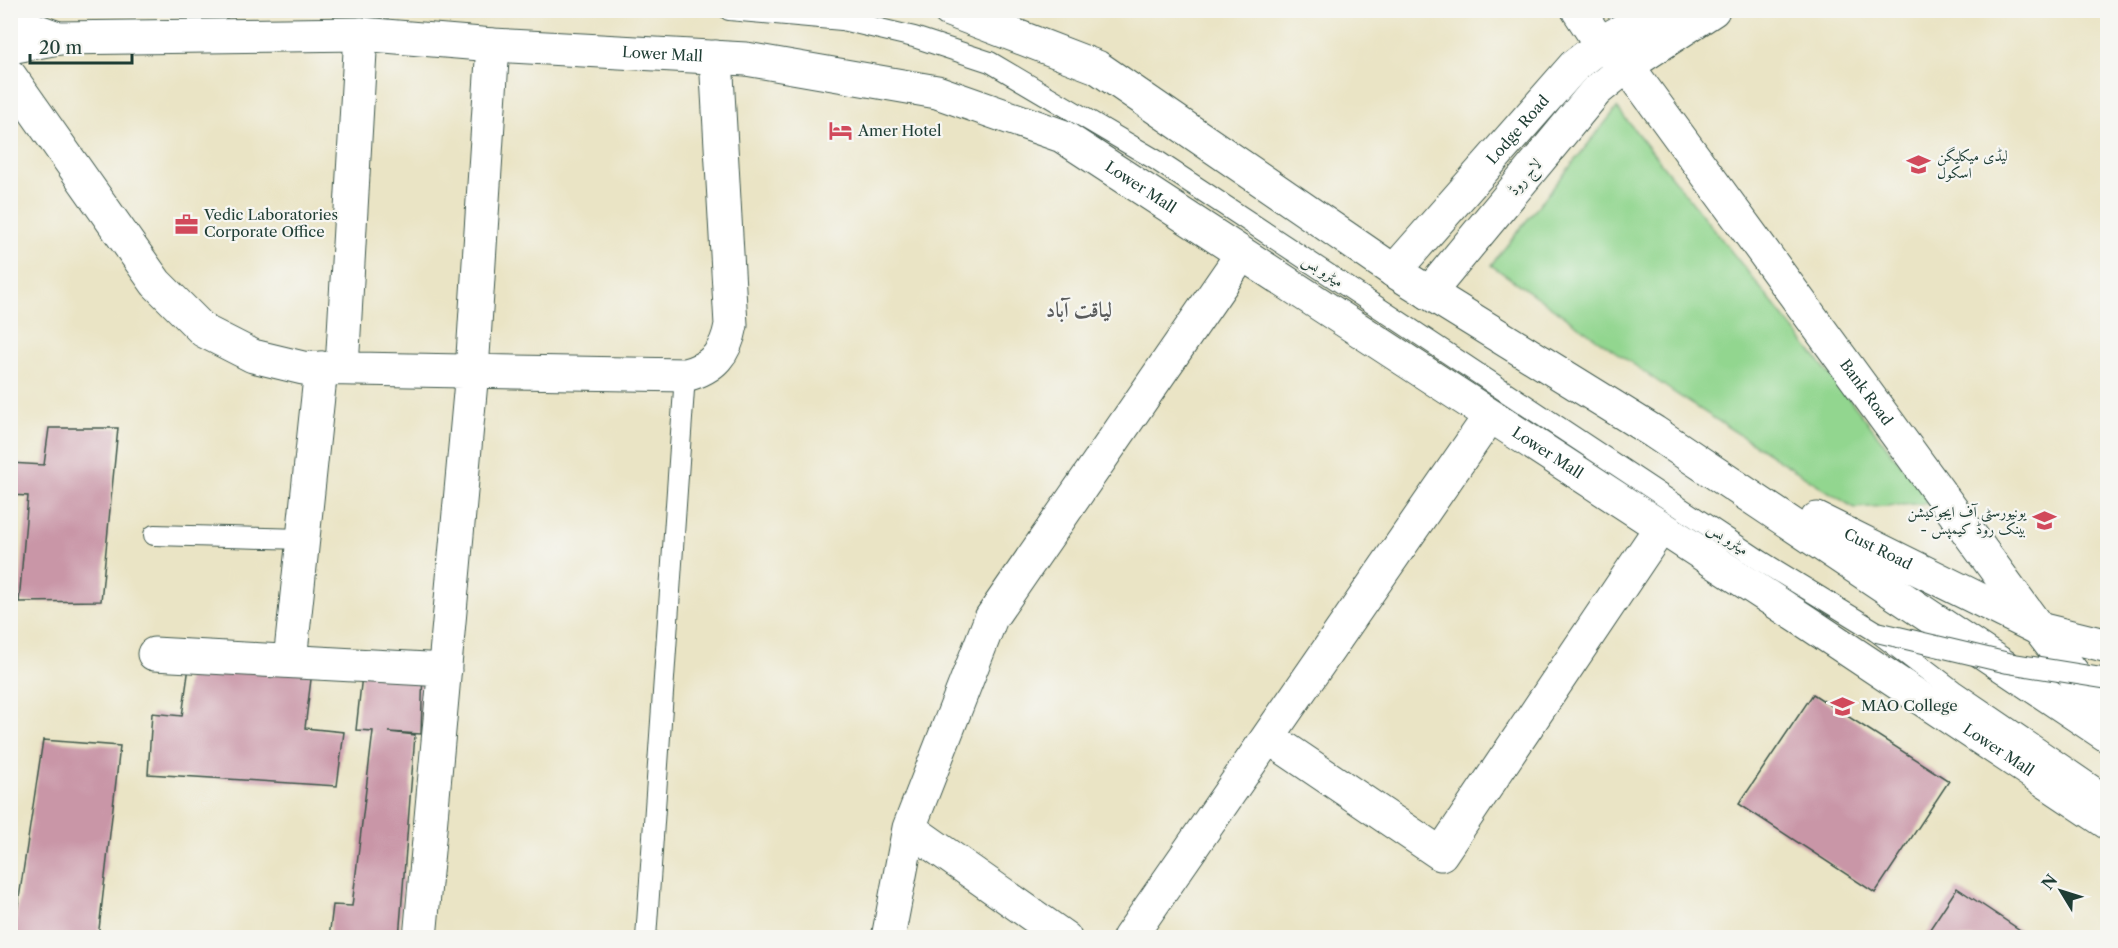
<svg xmlns="http://www.w3.org/2000/svg" width="2118" height="948" viewBox="0 0 2118 948" font-family="'Libre Caslon Text',Amiri,serif">
<style>
.green{fill:#92d68f;stroke:#588a62;stroke-width:1.5}
.building{fill:#c996a7}
.lines{fill:none;stroke-linecap:round;stroke-linejoin:round}
.lane-casing{stroke:#3d564a;stroke-width:22}
.street-casing{stroke:#3d564a;stroke-width:35}
.secondary-casing{stroke:#3d564a;stroke-width:35}
.primary-casing{stroke:#3d564a;stroke-width:35}
.lane{stroke:#fff;stroke-width:20}
.street{stroke:#fff;stroke-width:33}
.secondary{stroke:#fff;stroke-width:33}
.primary{stroke:#fff;stroke-width:33}
.lane-bridge-casing{stroke:#3d564a;stroke-width:22;stroke-linecap:butt}
.lane-bridge{stroke:#fff;stroke-width:20}
.labels{text-anchor:middle;stroke-width:4.5;stroke-linejoin:round;paint-order:stroke}
.street-label{font-size:15px;fill:#1f3d34;stroke:#f6f6f2}
.poi-label{font-size:15px;fill:#1f3d34;stroke:#f6f6f2;text-anchor:start}
.district-label{font-size:21px;font-weight:bold;fill:#5a5c5c;stroke:#f6f6f2}
</style>
<rect width="100%" height="100%" fill="#f6f6f2"/>
<filter id="ink" filterUnits="userSpaceOnUse"><feTurbulence type="fractalNoise" baseFrequency=".0167" numOctaves="2"/><feDisplacementMap in="SourceGraphic" scale="12" xChannelSelector="R" yChannelSelector="G"/><feConvolveMatrix kernelMatrix="1 2 1 2 8 2 1 2 1" color-interpolation-filters="sRGB"/></filter>
<filter id="wash" filterUnits="userSpaceOnUse"><feTurbulence type="fractalNoise" baseFrequency=".008" numOctaves="4" result="noise"/><feDisplacementMap in="SourceGraphic" scale="24" xChannelSelector="R" yChannelSelector="G"/><feGaussianBlur stdDeviation="1.35" result="paint"/><feColorMatrix in="noise" values="0 0 0 0 0 0 0 0 0 0 0 0 0 0 0 0 0 1.4 0 .05"/><feComposite in="paint" operator="in"/></filter>
<g filter="url(#wash)">
<rect width="100%" height="100%" fill="#eae4c5"/>
<path class="green" d="M 1617,108 L 1932,503 L 1854,508 L 1676,394 L 1491,265 Z"/>
<g id="blocks">
<path class="building" d="M 49,428 L 118,428 L 101,601 L 19,602 L 28,496 L 10,495 L 10,463 L 44,465 Z
M 190,660 L 313,663 L 305,728 L 344,732 L 337,786 L 148,774 L 152,713 L 182,716 Z
M 363,666 L 423,669 L 421,734 L 389,732 L 415,735 L 399,938 L 329,938 L 333,905 L 352,906 L 373,731 L 356,730 Z
M 1813,694 L 1949,781 L 1875,893 L 1739,804 Z
M 43,740 L 120,746 L 98,938 L 13,938 Z
M 1957,888 L 2032,938 L 1924,938 Z"/>
</g>
</g>
<g filter="url(#ink)">
<use href="#blocks" fill-opacity="0" stroke="#3d564a" stroke-width="1.5"/>
<g class="lines">
<defs>
<path id="lane" d="M 729,10 L 842,20 L 914,37 L 990,62 L 1156,160 L 1761,561 L 1877,632 L 1953,690 L 2108,796
M 154,535 L 303,539
M 646,938 L 685,375"/>
<path id="street" d="M 10,76 L 156,283 L 204,331 L 253,356 L 303,368 L 685,375 C 713,368 726,353 731,325 L 716,57
M 342,368 L 361,34
M 154,654 L 445,670
M 290,661 L 321,368
M 1268,737 L 1441,854 L 1661,527
M 909,828 L 1065,938
M 420,938 L 472,371 L 493,45
M 888,938 L 909,828 L 991,618 L 1242,254
M 1129,938 L 1490,416"/>
<g id="secondary">
<path id="s1" d="M 1578,10 L 1601,45 L 1627,66 L 1637,79 L 2039,629 L 2108,719"/>
<path d="M 10,47 L 58,38"/>
<path id="s2" d="M 1394,271 L 1575,65 L 1611,37 L 1659,10"/>
<path d="M 1429,293 L 1596,91 L 1627,66 L 1713,10"/>
</g>
<g id="primary">
<path d="M 949,10 L 1097,67 L 1394,271 L 1654,432 L 2108,736"/>
<path id="s3" d="M 10,21 L 58,38 L 361,34 L 493,45 L 746,59 L 937,92 L 1062,136 L 1805,621 L 2108,823"/>
<path id="s4" d="M 1817,519 L 2039,629 L 2108,646"/>
</g>
</defs>
<use href="#lane" class="lane-casing"/>
<use href="#street" class="street-casing"/>
<use href="#secondary" class="secondary-casing"/>
<use href="#primary" class="primary-casing"/>
<use href="#lane" class="lane"/>
<use href="#street" class="street"/>
<use href="#secondary" class="secondary"/>
<use href="#primary" class="primary"/>
<defs>
<path id="lane-bridge" d="M 1877,632 L 2008,663 L 2108,679"/>
</defs>
<use href="#lane-bridge" class="lane-bridge-casing"/>
<use href="#lane-bridge" class="lane-bridge"/>
</g>
</g>
<defs>
<symbol id="hotel-bare" viewBox="-9 -9 18 18"><path d="M-6-4.5h1.5V1H6V5H4.5V3h-9V5H-6ZM-4 0a1.8 1.8 0 1 1 3.6 0ZM.5 0V-2.5h3Q6-2.5 6 0Z" fill="#d1495b" stroke="#f6f6f2" stroke-width="2.5" paint-order="stroke"/></symbol>
<symbol id="school-bare" viewBox="-9 -9 18 18"><path d="M0-5L7-2L0 1L-7-2ZM-4 1L0 2.5L4 1V4Q0 6-4 4Z" fill="#d1495b" stroke="#f6f6f2" stroke-width="2.5" paint-order="stroke"/></symbol>
<symbol id="office-bare" viewBox="-9 -9 18 18"><path d="M-6-3h4V-5.5h4V-3h4V5H-6ZM-1-4.5V-3h2v-1.5ZM-6 0V1H6V0Z" fill="#d1495b" stroke="#f6f6f2" stroke-width="2.5" paint-order="stroke"/></symbol>
<symbol id="university-bare" viewBox="-9 -9 18 18"><path d="M0-5L7-2L0 1L-7-2ZM-4 1L0 2.5L4 1V4Q0 6-4 4Z" fill="#d1495b" stroke="#f6f6f2" stroke-width="2.5" paint-order="stroke"/></symbol>
</defs>
<g fill-rule="evenodd">
<use href="#hotel-bare" x="824" y="114" width="33" height="33"/>
<use href="#school-bare" x="1902" y="148" width="33" height="33"/>
<use href="#office-bare" x="170" y="208" width="33" height="33"/>
<use href="#university-bare" x="2028" y="504" width="33" height="33"/>
<use href="#university-bare" x="1826" y="690" width="33" height="33"/>
</g>
<g class="labels">
<g class="street-label">
<text dy="5" stroke="none"><textPath href="#s3" startOffset="656">Lower Mall</textPath></text>
<text dy="5" stroke="none"><textPath href="#s2" startOffset="188">Lodge Road</textPath></text>
<text transform="translate(1525 177) rotate(-50)" y="5">لاج روڈ</text>
<text dy="5" stroke="none"><textPath href="#s3" startOffset="1160">Lower Mall</textPath></text>
<text transform="translate(1323 271) rotate(34)" y="5">میٹرو بس</text>
<text dy="5" stroke="none"><textPath href="#s1" startOffset="480">Bank Road</textPath></text>
<text dy="5" stroke="none"><textPath href="#s3" startOffset="1646">Lower Mall</textPath></text>
<text transform="translate(1728 539) rotate(34)" y="5">میٹرو بس</text>
<text dy="5" stroke="none"><textPath href="#s4" startOffset="68">Cust Road</textPath></text>
<text dy="5" stroke="none"><textPath href="#s3" startOffset="2186">Lower Mall</textPath></text>
</g>
<g class="poi-label">
<text x="858" y="136">Amer Hotel</text>
<text x="1937" y="161">لیڈی میکلیگن<tspan x="1937" dy="17">اسکول</tspan></text>
<text x="204" y="220">Vedic Laboratories<tspan x="204" dy="17">Corporate Office</tspan></text>
<text x="2026" y="517" text-anchor="end">یونیورسٹی آف ایجوکیشن<tspan x="2026" dy="17">- بینک روڈ کیمپس</tspan></text>
<text x="1861" y="711">MAO College</text>
</g>
<g class="district-label">
<text x="1079" y="317">لیاقت آباد</text>
</g>
</g>
<rect width="2118" height="948" fill="none" stroke="#f6f6f2" stroke-width="36"/>
<g transform="translate(2061 891) rotate(308)" stroke="#f6f6f2" stroke-width="4.5" paint-order="stroke">
<path d="M0-4.5L10 22L0 15L-10 22Z" fill="#1f3d34"/>
<text y="-9" font-size="16" font-weight="bold" text-anchor="middle" fill="#1f3d34">N</text>
</g>
<path d="M30 54v9h102v-9" fill="none" stroke="#1f3d34" stroke-width="3"/>
<text x="39" y="54" font-size="18" fill="#1f3d34" stroke="#f6f6f2" stroke-width="4.5" paint-order="stroke">20 m</text>
</svg>
